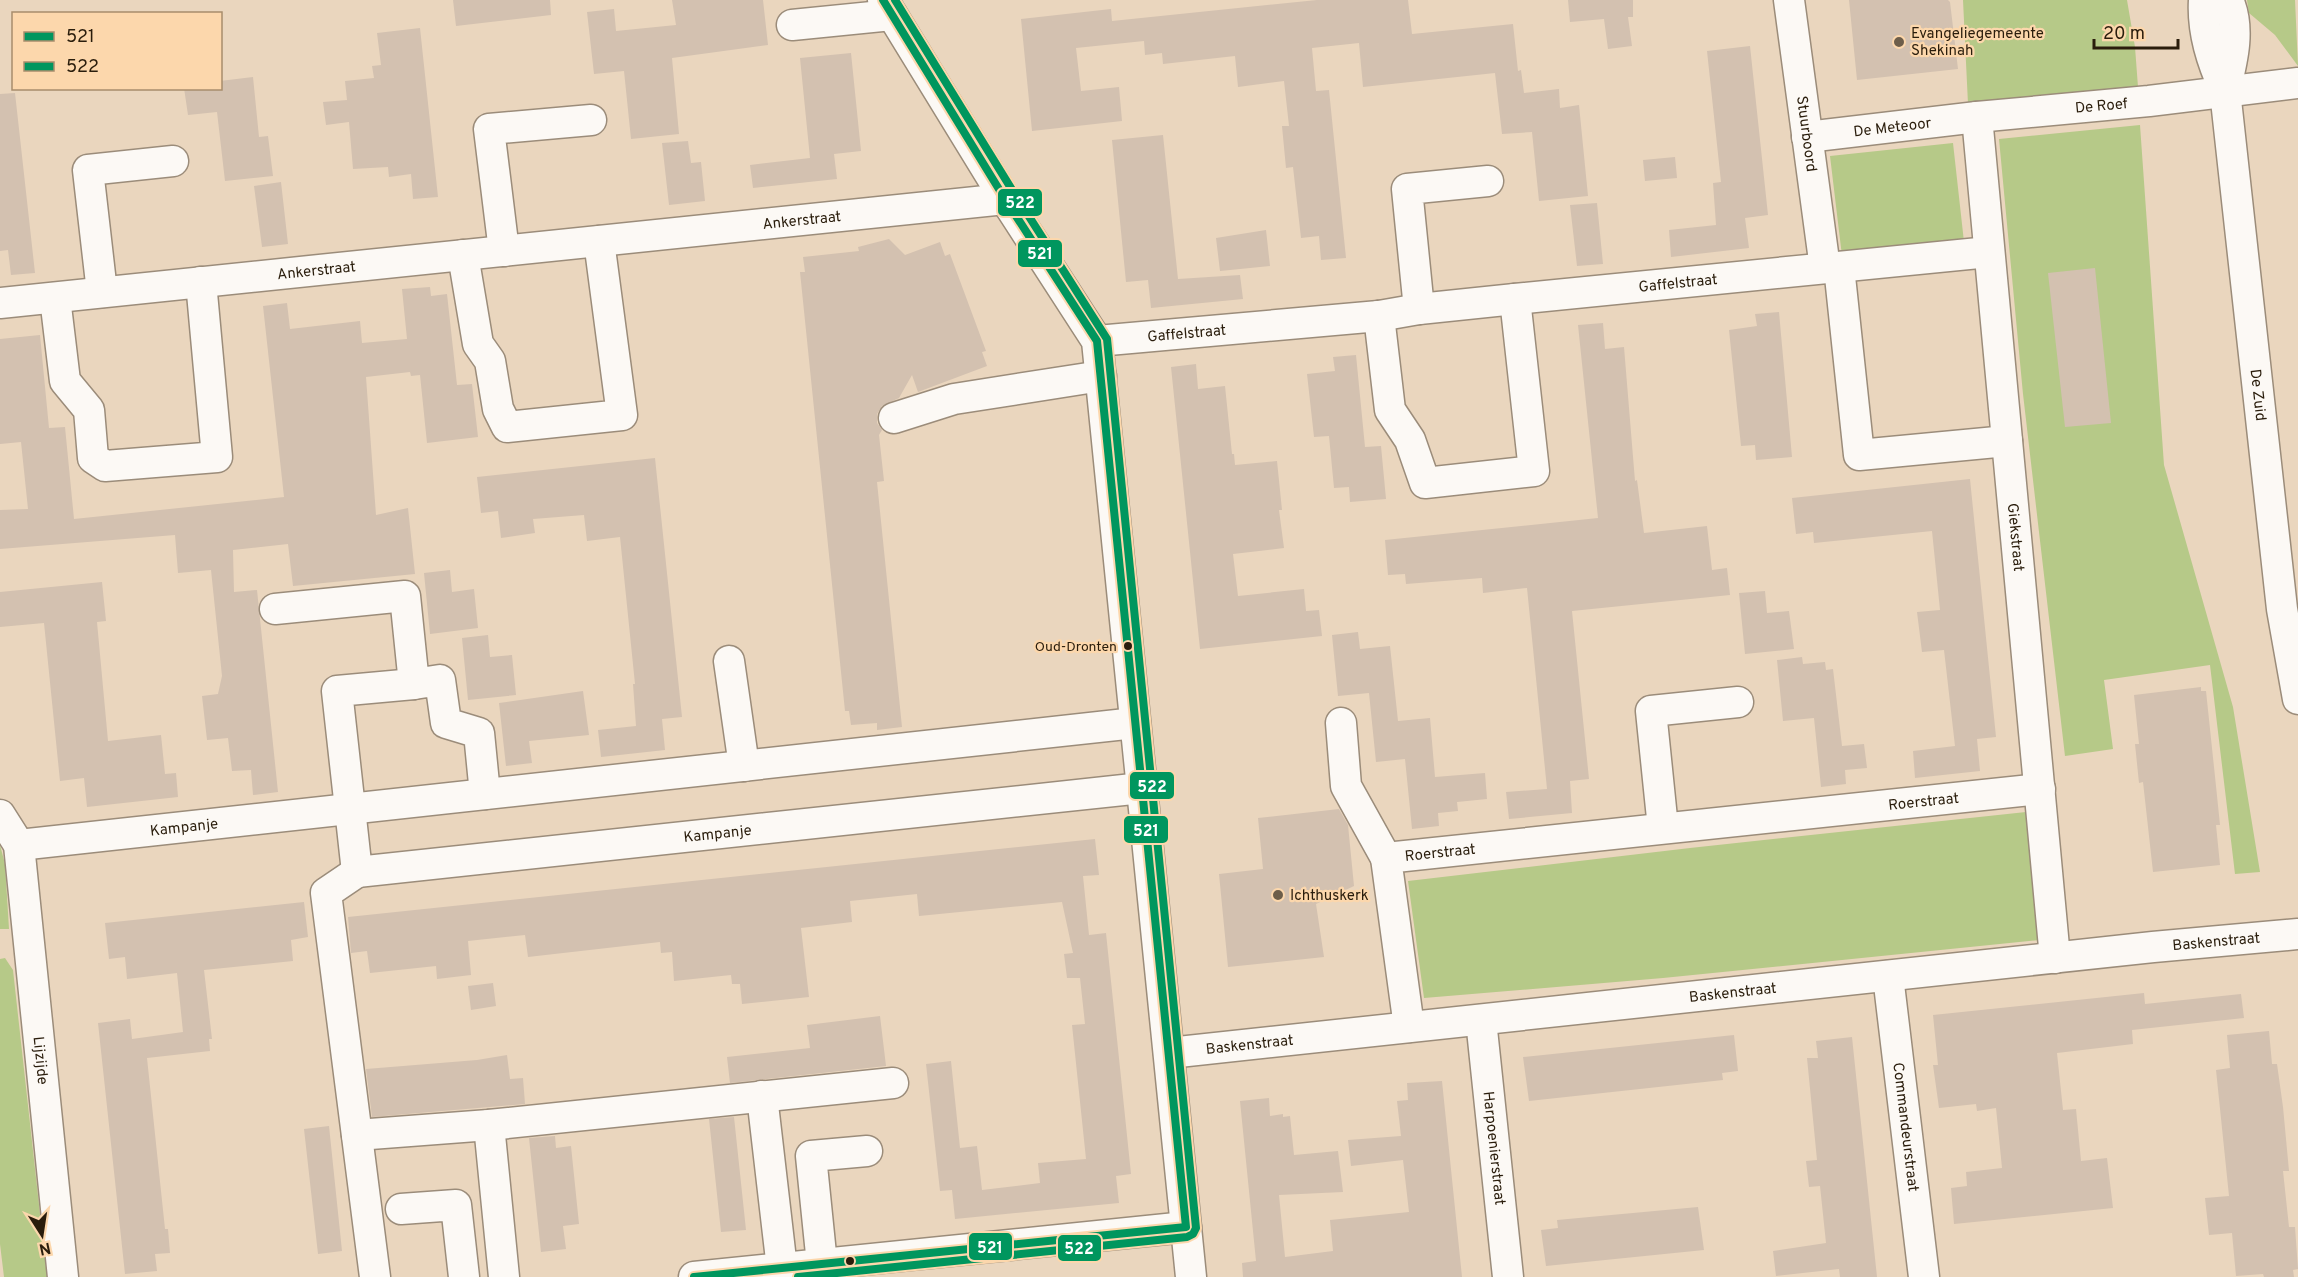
<svg xmlns="http://www.w3.org/2000/svg" width="2298" height="1277" viewBox="0 0 2298 1277" font-family="Overpass,sans-serif">
<style>
.green{fill:#b6c988}
.building{fill:#d3c1b0}
.lines{fill:none;stroke-linecap:round;stroke-linejoin:round}
.minor-casing{stroke:#9b8c7a;stroke-width:33}
.minor{stroke:#fcf9f5;stroke-width:30}
.bus-1-casing{stroke:#fcd7ac;stroke-width:12}
.bus-2-casing{stroke:#fcd7ac;stroke-width:12}
.bus-1{stroke:#00965e;stroke-width:8}
.bus-2{stroke:#00965e;stroke-width:8}
.poi-dot{fill:#6d5e4a;stroke:#fcd7ac;stroke-width:2}
.bus-dot{fill:#2a1d0c;stroke:#fcd7ac;stroke-width:2}
.labels{text-anchor:middle;stroke-width:4.5;stroke-linejoin:round;paint-order:stroke}
.bus-label{font-size:14px;fill:#2a1d0c;stroke:#fcd7ac;text-anchor:end}
.poi-label{font-size:15px;fill:#2a1d0c;stroke:#fcd7ac;text-anchor:start}
.street-label{font-size:15px;fill:#2a1d0c;stroke:#fcd7ac}
.line-badge{stroke:#fcd7ac;stroke-width:2}
.badge-label{font-size:16px;text-anchor:middle;font-weight:bold;fill:#fff}
</style>
<rect width="100%" height="100%" fill="#ead6be"/>
<path class="green" d="M 1963,0 L 2127,0 L 2135,47 L 2138,87 L 1968,104 Z
M 2247,0 L 2295,0 L 2298,66 L 2275,35 L 2249,13 Z
M 2140,125 L 2164,465 L 2233,707 L 2260,872 L 2235,874 L 2210,665 L 2104,680 L 2113,749 L 2065,756 L 2023,394 L 1999,139 Z
M 1953,143 L 1964,242 L 1842,256 L 1830,156 Z
M 2026,812 L 2040,940 L 1663,978 L 1424,998 L 1408,881 L 1690,848 Z
M 0,845 L 5,864 L 9,929 L 0,929 Z
M 5,958 L 13,970 L 47,1277 L 4,1277 L 0,1244 L 0,959 Z"/>
<path class="building" d="M 453,0 L 550,0 L 551,15 L 456,26 Z
M 672,0 L 763,0 L 768,45 L 672,58 L 679,134 L 631,139 L 624,71 L 594,74 L 587,12 L 614,9 L 616,31 L 676,25 Z
M 1317,0 L 1408,0 L 1412,34 L 1513,24 L 1518,71 L 1521,70 L 1524,93 L 1559,89 L 1560,108 L 1579,105 L 1588,196 L 1539,201 L 1532,132 L 1502,134 L 1495,73 L 1363,87 L 1359,43 L 1312,48 L 1316,91 L 1329,90 L 1346,258 L 1321,260 L 1319,236 L 1301,238 L 1293,167 L 1286,168 L 1282,126 L 1289,126 L 1284,81 L 1238,87 L 1235,56 L 1163,64 L 1162,53 L 1145,55 L 1144,41 L 1076,48 L 1081,91 L 1119,87 L 1122,121 L 1032,131 L 1021,19 L 1111,9 L 1112,21 Z
M 1568,0 L 1633,0 L 1633,17 L 1628,17 L 1632,46 L 1608,49 L 1604,19 L 1570,22 Z
M 1849,0 L 1948,0 L 1950,2 L 1958,69 L 1857,80 Z
M 420,28 L 438,197 L 413,199 L 411,174 L 389,177 L 388,167 L 353,169 L 349,122 L 326,125 L 323,102 L 347,100 L 345,81 L 374,78 L 372,66 L 381,65 L 377,33 Z
M 1750,46 L 1768,215 L 1745,218 L 1749,248 L 1671,257 L 1669,230 L 1716,225 L 1713,183 L 1721,182 L 1707,51 Z
M 851,53 L 861,151 L 834,154 L 837,179 L 753,188 L 750,165 L 810,158 L 800,58 Z
M 253,77 L 259,137 L 268,136 L 273,176 L 225,181 L 217,112 L 188,115 L 184,88 L 220,88 L 220,81 Z
M 15,93 L 35,273 L 11,275 L 8,250 L 0,251 L 0,94 Z
M 1163,135 L 1178,279 L 1240,275 L 1243,299 L 1151,308 L 1148,280 L 1126,282 L 1112,140 Z
M 688,141 L 691,163 L 701,162 L 705,201 L 669,205 L 662,143 Z
M 1675,157 L 1677,178 L 1645,181 L 1643,160 Z
M 281,182 L 288,244 L 262,247 L 254,186 Z
M 1597,203 L 1603,264 L 1577,266 L 1570,205 Z
M 1266,230 L 1270,266 L 1220,271 L 1216,238 Z
M 889,239 L 905,255 L 940,242 L 945,256 L 950,254 L 986,351 L 982,352 L 987,366 L 918,392 L 912,375 L 899,398 L 882,406 L 877,414 L 877,423 L 882,430 L 879,435 L 884,481 L 877,482 L 902,727 L 877,730 L 877,723 L 851,725 L 849,711 L 845,711 L 800,272 L 805,272 L 803,257 L 859,251 L 858,247 Z
M 2095,268 L 2111,423 L 2065,427 L 2048,273 Z
M 430,287 L 431,296 L 447,294 L 457,385 L 472,384 L 478,437 L 427,443 L 420,375 L 411,376 L 410,372 L 366,377 L 376,515 L 408,508 L 415,574 L 293,586 L 288,544 L 233,550 L 234,592 L 257,590 L 278,792 L 253,795 L 251,770 L 232,771 L 228,738 L 207,740 L 202,696 L 218,694 L 222,676 L 211,570 L 178,573 L 175,535 L 0,549 L 0,510 L 28,509 L 21,442 L 0,444 L 0,339 L 40,335 L 49,428 L 65,427 L 74,519 L 284,497 L 263,306 L 287,303 L 290,329 L 360,321 L 362,343 L 407,339 L 402,289 Z
M 1779,312 L 1792,457 L 1756,460 L 1755,445 L 1741,446 L 1729,330 L 1757,326 L 1755,314 Z
M 1603,323 L 1605,349 L 1624,347 L 1635,481 L 1637,480 L 1644,533 L 1707,526 L 1712,570 L 1727,568 L 1730,595 L 1572,611 L 1589,779 L 1570,781 L 1572,813 L 1509,819 L 1506,792 L 1547,789 L 1527,588 L 1483,593 L 1482,578 L 1406,584 L 1405,574 L 1388,575 L 1385,540 L 1598,518 L 1578,325 Z
M 1356,355 L 1365,447 L 1381,446 L 1386,499 L 1350,502 L 1349,487 L 1334,488 L 1329,436 L 1314,437 L 1307,374 L 1335,371 L 1333,357 Z
M 1196,364 L 1198,389 L 1225,386 L 1232,454 L 1234,454 L 1235,465 L 1277,461 L 1282,510 L 1279,510 L 1284,548 L 1233,554 L 1238,596 L 1304,589 L 1306,611 L 1319,610 L 1322,636 L 1200,649 L 1171,367 Z
M 655,458 L 682,717 L 662,719 L 665,750 L 601,757 L 598,730 L 636,726 L 633,684 L 635,684 L 620,537 L 587,541 L 584,515 L 533,519 L 535,533 L 501,538 L 498,511 L 481,513 L 477,477 Z
M 1970,479 L 1996,737 L 1977,739 L 1980,771 L 1915,778 L 1913,751 L 1955,746 L 1944,650 L 1922,652 L 1917,612 L 1940,610 L 1932,531 L 1814,543 L 1813,532 L 1796,534 L 1792,498 Z
M 450,570 L 452,592 L 474,589 L 478,628 L 430,634 L 424,573 Z
M 102,582 L 106,621 L 97,622 L 108,741 L 161,735 L 165,774 L 176,773 L 178,797 L 87,807 L 84,778 L 60,781 L 44,623 L 0,627 L 0,592 Z
M 1765,591 L 1767,613 L 1789,611 L 1794,649 L 1745,654 L 1739,593 Z
M 1358,632 L 1360,649 L 1390,646 L 1398,721 L 1430,718 L 1435,777 L 1485,773 L 1487,799 L 1457,802 L 1458,811 L 1438,813 L 1439,826 L 1412,829 L 1405,759 L 1376,762 L 1369,693 L 1338,696 L 1332,635 Z
M 488,635 L 490,657 L 512,655 L 516,695 L 468,700 L 462,638 Z
M 1802,657 L 1803,664 L 1825,662 L 1826,670 L 1833,669 L 1842,746 L 1864,744 L 1867,768 L 1845,770 L 1846,784 L 1821,787 L 1814,718 L 1783,721 L 1777,660 Z
M 2201,687 L 2201,691 L 2206,691 L 2216,786 L 2220,825 L 2216,825 L 2220,865 L 2153,872 L 2143,782 L 2139,783 L 2135,744 L 2139,744 L 2134,695 Z
M 583,691 L 589,735 L 529,741 L 532,763 L 506,766 L 499,703 Z
M 1339,809 L 1348,825 L 1354,886 L 1316,904 L 1324,957 L 1228,967 L 1219,874 L 1263,869 L 1258,818 Z
M 1095,839 L 1099,875 L 1083,876 L 1089,935 L 1106,933 L 1131,1174 L 1116,1176 L 1119,1203 L 955,1219 L 952,1190 L 940,1191 L 926,1064 L 951,1061 L 960,1148 L 977,1146 L 982,1190 L 1040,1183 L 1038,1163 L 1086,1159 L 1072,1025 L 1085,1024 L 1080,978 L 1067,978 L 1064,954 L 1073,953 L 1062,902 L 919,916 L 917,894 L 850,901 L 852,922 L 801,928 L 809,997 L 742,1004 L 740,984 L 732,984 L 731,975 L 674,981 L 672,952 L 661,953 L 660,942 L 528,957 L 525,935 L 468,941 L 471,975 L 437,979 L 436,966 L 370,973 L 367,951 L 351,953 L 348,917 Z
M 304,902 L 308,937 L 291,940 L 293,961 L 204,970 L 212,1039 L 209,1039 L 210,1051 L 147,1058 L 165,1229 L 168,1229 L 170,1253 L 155,1254 L 157,1271 L 125,1274 L 98,1023 L 130,1019 L 132,1039 L 183,1032 L 177,973 L 127,979 L 125,957 L 109,959 L 105,923 Z
M 493,983 L 496,1006 L 471,1010 L 468,986 Z
M 2144,993 L 2145,1004 L 2241,994 L 2244,1018 L 2132,1030 L 2133,1044 L 2057,1053 L 2063,1110 L 2076,1109 L 2081,1161 L 2107,1158 L 2113,1208 L 1954,1224 L 1951,1188 L 1967,1186 L 1966,1172 L 2002,1168 L 1996,1108 L 1977,1111 L 1976,1104 L 1939,1108 L 1933,1065 L 1938,1065 L 1933,1015 Z
M 880,1016 L 886,1066 L 730,1083 L 727,1057 L 810,1048 L 807,1025 Z
M 2269,1031 L 2272,1064 L 2277,1064 L 2283,1107 L 2289,1171 L 2283,1171 L 2289,1227 L 2295,1227 L 2298,1269 L 2293,1270 L 2294,1277 L 2264,1277 L 2263,1274 L 2236,1276 L 2232,1233 L 2209,1235 L 2205,1198 L 2229,1196 L 2216,1070 L 2230,1068 L 2227,1035 Z
M 1734,1035 L 1738,1071 L 1722,1073 L 1723,1080 L 1529,1101 L 1523,1057 Z
M 1852,1037 L 1877,1277 L 1840,1277 L 1839,1269 L 1776,1276 L 1773,1251 L 1826,1243 L 1820,1186 L 1809,1187 L 1806,1161 L 1817,1160 L 1807,1058 L 1818,1058 L 1816,1041 Z
M 507,1055 L 510,1079 L 523,1078 L 525,1104 L 372,1117 L 366,1069 L 477,1060 Z
M 1442,1081 L 1462,1277 L 1243,1277 L 1242,1263 L 1256,1261 L 1240,1101 L 1269,1098 L 1270,1116 L 1283,1114 L 1283,1117 L 1290,1116 L 1294,1155 L 1338,1151 L 1343,1192 L 1279,1195 L 1285,1257 L 1333,1251 L 1330,1220 L 1409,1212 L 1403,1160 L 1351,1166 L 1348,1140 L 1401,1136 L 1397,1101 L 1408,1100 L 1407,1083 Z
M 734,1117 L 746,1230 L 721,1232 L 709,1119 Z
M 329,1126 L 342,1251 L 318,1254 L 304,1129 Z
M 555,1136 L 556,1148 L 571,1146 L 579,1224 L 563,1226 L 566,1249 L 541,1252 L 529,1138 Z
M 1698,1207 L 1704,1250 L 1546,1266 L 1541,1230 L 1558,1228 L 1557,1220 Z"/>
<g class="lines">
<defs>
<g id="minor">
<path d="M 883,0 L 1005,199 L 1097,341 L 1191,1277"/>
<path id="s1" d="M 1789,0 L 1825,268"/>
<path id="s2" d="M 2204,0 C 2202,32 2212,62 2225,91 L 2282,609 L 2298,699"/>
<path d="M 792,25 L 892,15"/>
<path d="M 2225,91 C 2232,62 2241,28 2228,0"/>
<path id="s3" d="M 1977,117 L 2055,958"/>
<path id="s4" d="M 1807,137 L 1977,117 L 2149,101 L 2298,83"/>
<path d="M 504,251 L 489,129 L 591,120"/>
<path d="M 463,255 L 478,344 L 490,361 L 498,409 L 507,427 L 622,415 L 599,241"/>
<path d="M 1839,267 L 1859,455 L 2007,441"/>
<path d="M 102,292 L 88,170 L 173,161"/>
<path d="M 55,298 L 65,381 L 89,410 L 93,458 L 105,466 L 217,457 L 201,282"/>
<path id="s5" d="M 0,303 L 1005,199"/>
<path d="M 1419,309 L 1407,189 L 1488,181"/>
<path d="M 1379,316 L 1390,410 L 1410,440 L 1425,483 L 1534,471 L 1515,299"/>
<path id="s6" d="M 1097,341 L 1379,316 L 1419,309 L 1515,299 L 1989,252"/>
<path d="M 894,418 L 954,399 L 1101,376"/>
<path d="M 275,609 L 405,596 L 414,684 L 440,680 L 446,723 L 479,733 L 485,794"/>
<path d="M 729,661 L 744,766"/>
<path id="s7" d="M 414,684 L 337,691 L 357,872 L 1142,788"/>
<path d="M 1341,723 L 1346,786 L 1386,858"/>
<path id="s8" d="M 0,815 L 19,845 L 63,1277"/>
<path d="M 1663,828 L 1651,711 L 1738,702"/>
<path id="s9" d="M 19,845 L 1135,723"/>
<path d="M 357,872 L 326,893 L 375,1277"/>
<path id="s10" d="M 1888,976 L 1924,1277"/>
<path id="s11" d="M 1481,1020 L 1508,1277"/>
<path id="s12" d="M 1409,1027 L 1386,858 L 2040,789"/>
<path id="s13" d="M 1169,1053 L 2153,947 L 2298,934"/>
<path d="M 762,1096 L 783,1277"/>
<path d="M 489,1125 L 504,1277"/>
<path d="M 357,1135 L 489,1125 L 893,1083"/>
<path d="M 401,1209 L 456,1205 L 464,1277"/>
<path d="M 822,1264 L 811,1156 L 867,1151"/>
<path d="M 694,1277 L 1186,1227"/>
</g>
</defs>
<use href="#minor" class="minor-casing"/>
<use href="#minor" class="minor"/>
<defs>
<path id="bus-1" d="M 694,1277 L 1186,1227 L 1097,341 L 1005,199 L 883,0"/>
<path id="bus-2" d="M 798,1277 L 1187,1237 L 1193,1234 L 1196,1228 L 1107,339 L 1014,193 L 895,0"/>
</defs>
<use href="#bus-1" class="bus-1-casing"/>
<use href="#bus-2" class="bus-2-casing"/>
<use href="#bus-1" class="bus-1"/>
<use href="#bus-2" class="bus-2"/>
</g>
<g class="poi-dot">
<circle cx="1899" cy="42" r="6"/>
<circle cx="1278" cy="895" r="6"/>
</g>
<g class="bus-dot">
<circle cx="1128" cy="646" r="5"/>
<circle cx="850" cy="1261" r="5"/>
</g>
<g class="labels">
<g class="bus-label">
<text x="1117" y="651">Oud-Dronten</text>
</g>
<g class="poi-label">
<text x="1911" y="38">Evangeliegemeente<tspan x="1911" dy="17">Shekinah</tspan></text>
<text x="1290" y="900">Ichthuskerk</text>
</g>
<g class="street-label">
<text dy="5" stroke="none"><textPath href="#s4" startOffset="296">De Roef</textPath></text>
<text dy="5" stroke="none"><textPath href="#s4" startOffset="86">De Meteoor</textPath></text>
<text dy="5" stroke="none"><textPath href="#s1" startOffset="135">Stuurboord</textPath></text>
<text dy="5" stroke="none"><textPath href="#s5" startOffset="806">Ankerstraat</textPath></text>
<text dy="5" stroke="none"><textPath href="#s5" startOffset="318">Ankerstraat</textPath></text>
<text dy="5" stroke="none"><textPath href="#s6" startOffset="584">Gaffelstraat</textPath></text>
<text dy="5" stroke="none"><textPath href="#s6" startOffset="90">Gaffelstraat</textPath></text>
<text dy="5" stroke="none"><textPath href="#s2" startOffset="400">De Zuid</textPath></text>
<text dy="5" stroke="none"><textPath href="#s3" startOffset="422">Giekstraat</textPath></text>
<text dy="5" stroke="none"><textPath href="#s12" startOffset="711">Roerstraat</textPath></text>
<text dy="5" stroke="none"><textPath href="#s9" startOffset="166">Kampanje</textPath></text>
<text dy="5" stroke="none"><textPath href="#s7" startOffset="622">Kampanje</textPath></text>
<text dy="5" stroke="none"><textPath href="#s12" startOffset="225">Roerstraat</textPath></text>
<text dy="5" stroke="none"><textPath href="#s13" startOffset="1053">Baskenstraat</textPath></text>
<text dy="5" stroke="none"><textPath href="#s13" startOffset="567">Baskenstraat</textPath></text>
<text dy="5" stroke="none"><textPath href="#s13" startOffset="81">Baskenstraat</textPath></text>
<text dy="5" stroke="none"><textPath href="#s8" startOffset="252">Lijzijde</textPath></text>
<text dy="5" stroke="none"><textPath href="#s10" startOffset="152">Commandeurstraat</textPath></text>
<text dy="5" stroke="none"><textPath href="#s11" startOffset="129">Harpoenierstraat</textPath></text>
</g>
</g>
<g class="line-badge">
<rect x="997" y="188" width="46" height="29" rx="6" fill="#00965e"/>
<rect x="1017" y="239" width="46" height="29" rx="6" fill="#00965e"/>
<rect x="1129" y="771" width="46" height="29" rx="6" fill="#00965e"/>
<rect x="1123" y="815" width="46" height="29" rx="6" fill="#00965e"/>
<rect x="968" y="1232" width="45" height="29" rx="6" fill="#00965e"/>
<rect x="1057" y="1234" width="45" height="28" rx="6" fill="#00965e"/>
</g>
<g class="badge-label">
<text x="1020" y="208">522</text>
<text x="1040" y="259">521</text>
<text x="1152" y="792">522</text>
<text x="1146" y="836">521</text>
<text x="990" y="1253">521</text>
<text x="1079" y="1254">522</text>
</g>
<rect x="12" y="12" width="210" height="78" fill="#fcd7ac" stroke="#a88d6c" stroke-width="1.5"/>
<rect x="24" y="32" width="30" height="9" fill="#00965e" stroke="#a88d6c" stroke-width="1.5"/>
<text x="66" y="42" font-size="18" fill="#2a1d0c">521</text>
<rect x="24" y="62" width="30" height="9" fill="#00965e" stroke="#a88d6c" stroke-width="1.5"/>
<text x="66" y="72" font-size="18" fill="#2a1d0c">522</text>
<g transform="translate(42 1235) rotate(168)" stroke="#fcd7ac" stroke-width="4.5" paint-order="stroke">
<path d="M0-4.5L10 22L0 15L-10 22Z" fill="#2a1d0c"/>
<text y="-9" font-size="16" font-weight="bold" text-anchor="middle" fill="#2a1d0c">N</text>
</g>
<path d="M2094 39v9h84v-9" fill="none" stroke="#2a1d0c" stroke-width="3"/>
<text x="2103" y="39" font-size="18" fill="#2a1d0c" stroke="#fcd7ac" stroke-width="4.5" paint-order="stroke">20 m</text>
</svg>
